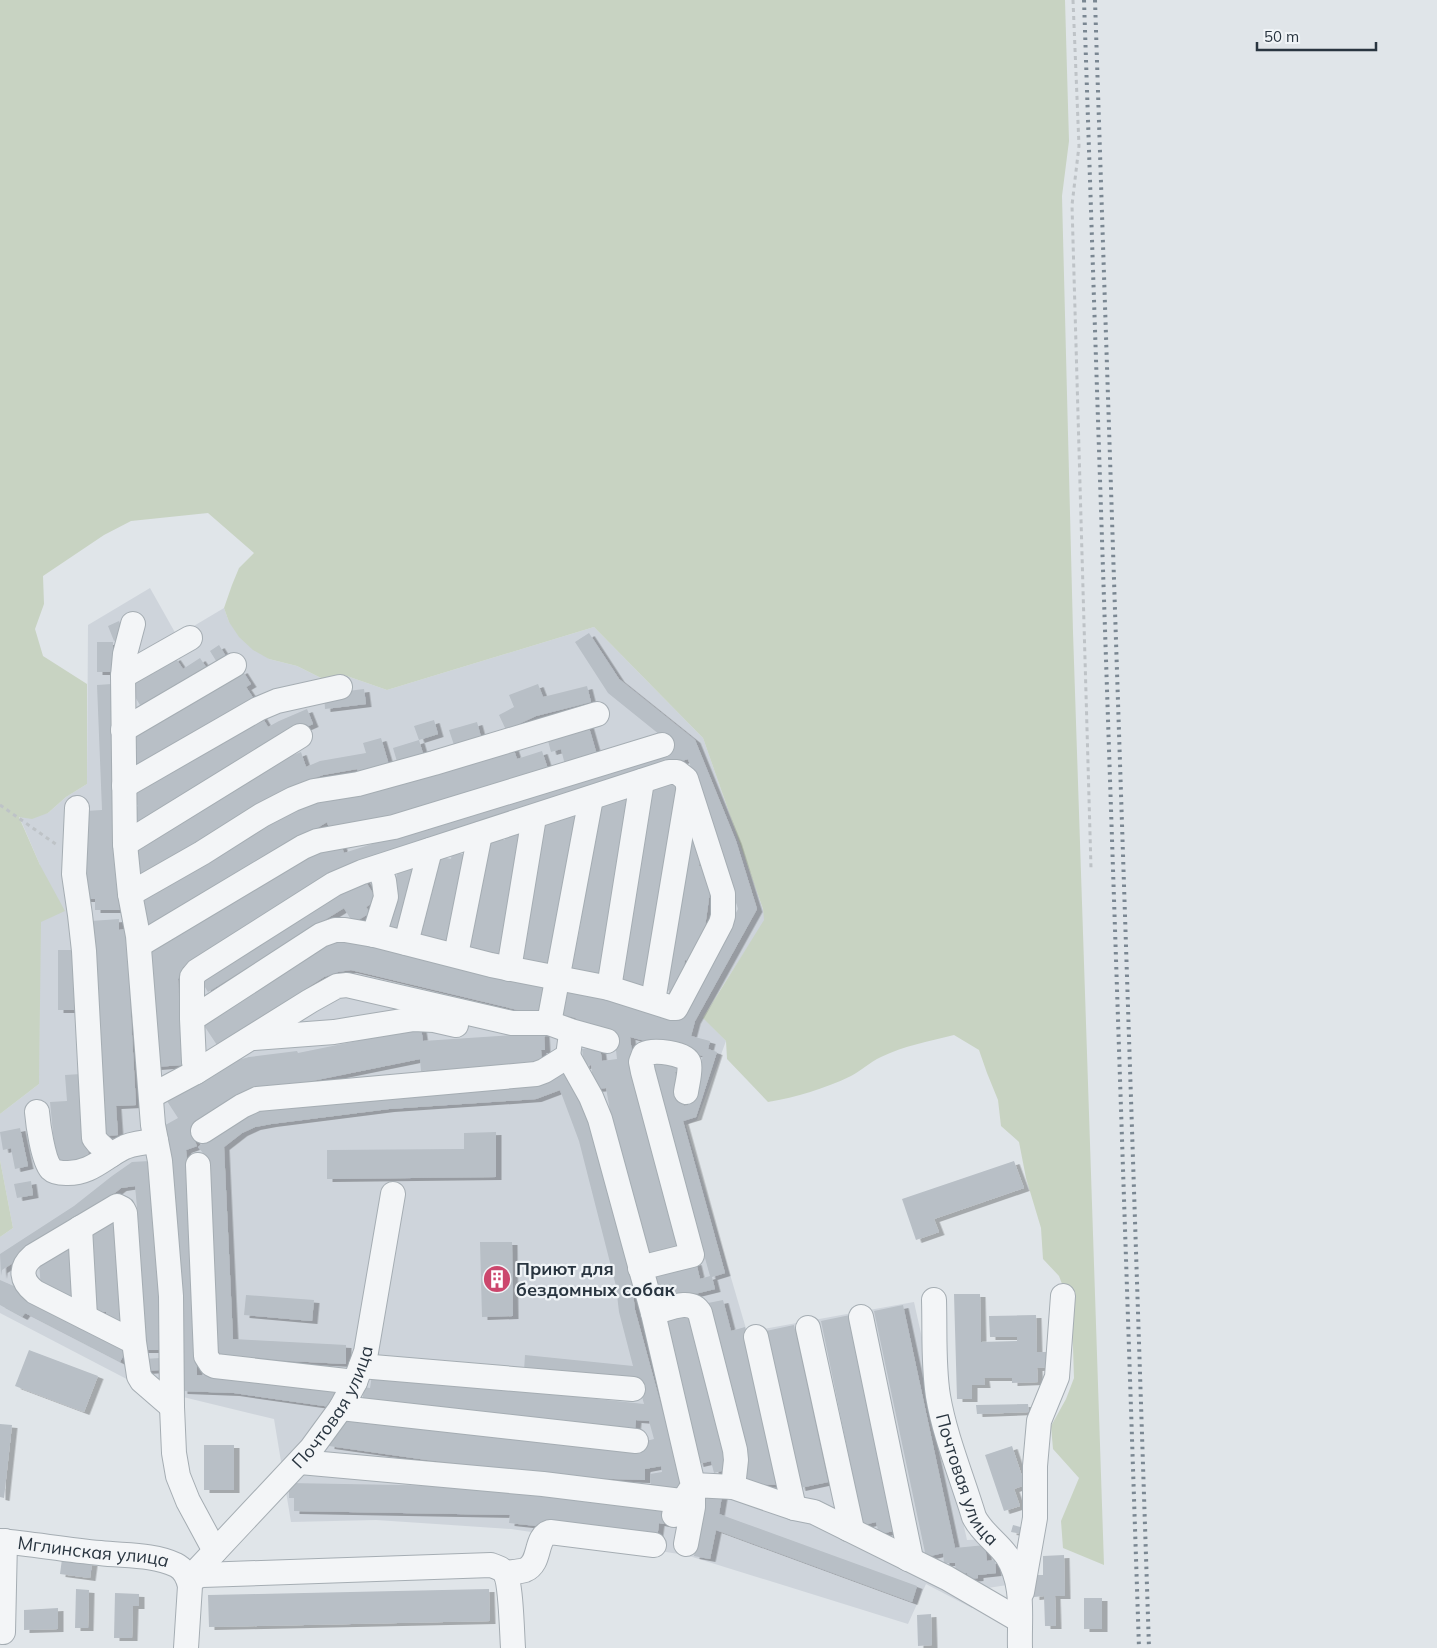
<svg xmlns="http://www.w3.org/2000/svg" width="1437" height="1648" viewBox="0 0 1437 1648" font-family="Mulish,sans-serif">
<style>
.built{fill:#ced4db}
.green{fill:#c8d3c2}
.building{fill:#b8bfc6;filter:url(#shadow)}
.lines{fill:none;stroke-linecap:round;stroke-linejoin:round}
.minor-casing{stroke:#a5adb3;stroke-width:26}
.path{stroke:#bec3c7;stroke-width:3;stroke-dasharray:4 4;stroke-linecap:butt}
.minor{stroke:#f3f5f7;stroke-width:24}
.rail{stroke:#7a8792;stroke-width:4;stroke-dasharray:2.5 5;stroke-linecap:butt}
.labels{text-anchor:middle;stroke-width:4.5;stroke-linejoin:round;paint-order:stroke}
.poi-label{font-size:18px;font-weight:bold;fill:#293540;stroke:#f0f4f7;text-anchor:start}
.street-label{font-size:18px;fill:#293540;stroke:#f0f4f7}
</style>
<defs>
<filter id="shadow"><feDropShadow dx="5.5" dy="3" stdDeviation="0" flood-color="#0004"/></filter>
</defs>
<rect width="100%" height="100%" fill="#e0e5e9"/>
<path class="built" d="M 150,588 L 177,636 L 224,608 L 229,622 L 269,659 L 297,666 L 323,679 L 344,675 L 387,690 L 594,627 L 703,738 L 763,909 L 765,920 L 703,1017 L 726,1041 L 697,1120 L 686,1125 L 747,1332 L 914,1302 L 967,1540 L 987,1539 L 1014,1584 L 981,1589 L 972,1608 L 926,1584 L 908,1624 L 686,1555 L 511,1529 L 376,1520 L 291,1522 L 274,1419 L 142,1387 L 0,1313 L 0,1237 L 13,1228 L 0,1160 L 0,1114 L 39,1084 L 40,865 L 19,816 L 48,813 L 66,797 L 87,784 L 88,625 Z"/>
<path class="green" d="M 0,0 L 1065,0 L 1069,141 L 1062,196 L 1073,632 L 1104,1565 L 1063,1548 L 1061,1521 L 1079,1478 L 1053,1449 L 1051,1426 L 1066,1399 L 1074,1378 L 1073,1347 L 1070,1305 L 1059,1276 L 1043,1259 L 1041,1228 L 1026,1178 L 1019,1142 L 1001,1126 L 998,1100 L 987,1073 L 979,1050 L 954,1035 C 930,1041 903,1046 881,1057 C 870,1062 862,1070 851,1076 C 824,1089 797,1097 768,1102 L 727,1059 L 726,1041 L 703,1018 L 764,920 L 763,909 L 703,738 L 594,627 L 387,690 L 344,675 L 323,679 L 297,666 L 269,659 L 253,650 L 239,637 L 229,622 L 224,608 L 232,585 L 239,568 L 254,553 L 208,513 L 131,521 L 104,535 L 43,576 L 44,604 L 35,629 L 43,656 L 87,684 L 87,784 L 66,797 L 48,813 L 32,819 L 19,817 L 40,865 L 65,911 L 41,922 L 39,1084 L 0,1114 Z
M 0,1160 L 13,1228 L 0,1237 Z"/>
<path class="building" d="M 119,621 L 125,636 L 114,641 L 108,626 Z
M 589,633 L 619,679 L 695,740 L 736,841 L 757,909 L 695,1021 L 691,1036 L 710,1041 L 708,1049 L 717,1052 L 696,1117 L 683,1121 L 725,1273 L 712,1277 L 715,1289 L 654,1304 L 647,1274 L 696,1262 L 700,1279 L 710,1276 L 651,1064 L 674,1058 L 678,1072 L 675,1072 L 684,1106 L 688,1105 L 703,1056 L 630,1037 L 636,1084 L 679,1249 L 647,1258 L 613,1127 L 606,1088 L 594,1089 L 591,1065 L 584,1066 L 582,1049 L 600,1047 L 602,1061 L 617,1059 L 614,1033 L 575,1023 L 576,1018 L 560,1014 L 567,987 L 679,1016 L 738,909 L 719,849 L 718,849 L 688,759 L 334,872 L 183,967 L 178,979 L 183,1065 L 155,1067 L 148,947 L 321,844 L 340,842 L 344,853 L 675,747 L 608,693 L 575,642 Z
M 97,642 L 113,642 L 113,672 L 97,672 Z
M 219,645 L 227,658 L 218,664 L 210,651 Z
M 175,657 L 183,669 L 200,658 L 208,670 L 143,710 L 128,685 Z
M 242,670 L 251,684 L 246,687 L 254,699 L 134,770 L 126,756 L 137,750 L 128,735 Z
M 112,684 L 120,910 L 95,910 L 95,899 L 81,899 L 85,811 L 102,810 L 97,685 Z
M 538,684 L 543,697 L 587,686 L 591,702 L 536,716 L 506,730 L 499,715 L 514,707 L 509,695 Z
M 364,689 L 366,704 L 325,709 L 324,694 Z
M 307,709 L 313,724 L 288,735 L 139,826 L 130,811 L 138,806 L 131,794 L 261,715 L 268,727 L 279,721 Z
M 434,720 L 438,734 L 419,740 L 424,757 L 398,765 L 393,748 L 419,740 L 414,726 Z
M 477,722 L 481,737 L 454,745 L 449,730 Z
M 588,724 L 597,755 L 565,765 L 561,749 L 551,752 L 547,737 Z
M 381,738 L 389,765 L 359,774 L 357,769 L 323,775 L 295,785 L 201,843 L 136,881 L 133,864 L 139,861 L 132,848 L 273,763 L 301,752 L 306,767 L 320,761 L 366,753 L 363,743 Z
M 513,747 L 517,759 L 542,751 L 548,769 L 381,821 L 330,831 L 327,822 L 149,931 L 138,900 L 316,796 Z
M 654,781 L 677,781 L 677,794 L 649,988 L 617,983 L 648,790 L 654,791 Z
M 613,797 L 630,800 L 599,975 L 570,968 L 579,933 L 599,802 Z
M 561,813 L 575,815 L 549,967 L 520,962 L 545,815 Z
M 687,820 L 702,837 L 699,866 L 709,867 L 712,877 L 705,927 L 694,961 L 685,960 L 679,992 L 664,990 Z
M 506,832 L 523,835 L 498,958 L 468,954 L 491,837 L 505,840 Z
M 452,852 L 467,855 L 448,942 L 418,936 L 436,856 L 451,859 Z
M 399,866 L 415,870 L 401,930 L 384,926 Z
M 364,879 L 377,900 L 366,907 L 370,913 L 353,923 L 344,908 L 208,992 L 200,979 Z
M 119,919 L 119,930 L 126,929 L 136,1105 L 116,1106 L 118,1135 L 103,1136 L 91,921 Z
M 334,938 L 550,986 L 543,1016 L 351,970 L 338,972 L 324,977 L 217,1045 L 201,1021 Z
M 58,950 L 74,950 L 75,1010 L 58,1010 Z
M 421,1028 L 423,1041 L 544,1033 L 545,1050 L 541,1050 L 542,1065 L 421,1071 L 420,1059 L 302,1083 L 255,1089 L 209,1114 L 190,1130 L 197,1146 L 186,1150 L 194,1241 L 197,1375 L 234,1376 L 334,1391 L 331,1407 L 234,1393 L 182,1391 L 160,1128 L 178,1118 L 165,1098 L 224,1064 L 249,1057 L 297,1051 L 298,1053 Z
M 568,1065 L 594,1135 L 632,1285 L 635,1310 L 677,1464 L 680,1487 L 651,1490 L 650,1474 L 662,1472 L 661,1466 L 645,1469 L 645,1480 L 583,1478 L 427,1460 L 329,1446 L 330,1437 L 346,1417 L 642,1442 L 654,1439 L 649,1421 L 636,1420 L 635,1429 L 362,1405 L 364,1387 L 370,1388 L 372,1375 L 644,1404 L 638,1382 L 524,1371 L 525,1355 L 633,1366 L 619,1312 L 616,1286 L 579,1141 L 560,1090 L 536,1099 L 389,1109 L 271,1124 L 255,1127 L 242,1133 L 224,1147 L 233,1339 L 346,1345 L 346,1364 L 217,1357 L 208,1159 L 198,1147 L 235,1119 L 251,1112 Z
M 81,1074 L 89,1161 L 56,1164 L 50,1102 L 67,1101 L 65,1075 Z
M 20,1128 L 28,1166 L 15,1169 L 11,1148 L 3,1150 L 0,1132 Z
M 496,1132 L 496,1177 L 327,1179 L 327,1150 L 464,1149 L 464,1133 Z
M 150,1161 L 156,1229 L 160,1350 L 142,1350 L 139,1229 L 135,1186 L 121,1188 L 84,1217 L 2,1270 L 1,1276 L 0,1254 L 74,1206 L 112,1176 L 132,1162 Z
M 1014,1161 L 1024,1188 L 934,1219 L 939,1232 L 916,1240 L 902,1199 Z
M 31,1181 L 33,1195 L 17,1198 L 14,1184 Z
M 117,1215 L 124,1324 L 106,1322 L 106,1312 L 93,1312 L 90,1227 Z
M 71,1240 L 76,1286 L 72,1301 L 41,1288 L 39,1263 Z
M 480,1242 L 512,1242 L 513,1316 L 482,1317 Z
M 0,1280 L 25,1291 L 127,1349 L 120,1362 L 25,1313 L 22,1317 L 0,1305 Z
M 954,1294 L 980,1294 L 981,1342 L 1017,1341 L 1017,1337 L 990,1337 L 989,1316 L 1036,1315 L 1037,1352 L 1050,1352 L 1050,1367 L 1037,1368 L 1038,1382 L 1012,1383 L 1012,1378 L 984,1378 L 985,1385 L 972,1385 L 972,1399 L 957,1399 Z
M 246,1295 L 314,1300 L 312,1321 L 244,1315 Z
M 723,1300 L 731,1331 L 745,1327 L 781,1485 L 743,1484 L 744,1451 L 708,1303 Z
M 903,1305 L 955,1548 L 985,1545 L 987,1561 L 995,1560 L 996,1573 L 978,1575 L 978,1578 L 968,1579 L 967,1573 L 956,1574 L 955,1563 L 944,1563 L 943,1553 L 926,1557 L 874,1311 Z
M 690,1312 L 729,1469 L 714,1473 L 711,1461 L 698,1464 L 662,1319 Z
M 850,1315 L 894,1531 L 879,1534 L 876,1522 L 863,1525 L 821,1321 Z
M 794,1325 L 828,1482 L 800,1488 L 766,1331 Z
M 29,1350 L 98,1376 L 84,1412 L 15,1386 Z
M 160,1358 L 160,1370 L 144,1371 L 144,1359 Z
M 1028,1404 L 1029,1412 L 977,1414 L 976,1405 Z
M 0,1424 L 12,1425 L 4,1498 L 0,1497 Z
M 204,1445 L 234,1445 L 234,1490 L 204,1490 Z
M 1012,1446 L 1025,1485 L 1014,1489 L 1020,1506 L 1004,1511 L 985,1455 Z
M 289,1483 L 509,1487 L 666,1508 L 664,1524 L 659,1523 L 657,1539 L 509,1523 L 510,1515 L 294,1511 L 294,1498 L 289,1498 Z
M 706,1493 L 722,1496 L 719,1514 L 917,1586 L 912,1602 L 716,1530 L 710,1559 L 694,1556 Z
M 1013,1525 L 1024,1528 L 1023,1534 L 1011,1532 Z
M 1064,1555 L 1065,1596 L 1055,1596 L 1056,1626 L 1045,1626 L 1044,1596 L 1034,1597 L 1033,1575 L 1043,1575 L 1043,1556 Z
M 62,1559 L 92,1563 L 90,1578 L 60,1574 Z
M 76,1589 L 89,1590 L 88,1628 L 75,1628 Z
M 489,1589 L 490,1621 L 209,1627 L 208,1595 Z
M 115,1593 L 139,1594 L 139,1606 L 133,1606 L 132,1638 L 114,1638 Z
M 1084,1598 L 1102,1598 L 1102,1629 L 1084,1629 Z
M 58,1608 L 58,1629 L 24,1630 L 24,1610 Z
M 931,1614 L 932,1645 L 918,1646 L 917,1615 Z"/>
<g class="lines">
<defs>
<g id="minor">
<path d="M 133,624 L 125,654 L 123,676 L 125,844 L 130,894 L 138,936 L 153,1125 L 160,1161 L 171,1296 L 172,1407 L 174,1453 L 178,1476 L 188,1501 L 215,1551"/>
<path d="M 123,676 L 190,638"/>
<path d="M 123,730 L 234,665"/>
<path d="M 124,786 L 258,709 L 277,701 L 340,687"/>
<path d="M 77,808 L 74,874 L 80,915 L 84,951 L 94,1138 L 98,1143 L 111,1155"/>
<path d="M 125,844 L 300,736"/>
<path d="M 130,894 L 202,853 L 262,815 L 293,799 L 314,791 L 358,784 L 434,763 L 597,714"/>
<path d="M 374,935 L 386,897 L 384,881 L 379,867"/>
<path d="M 406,943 L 430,850"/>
<path d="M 139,945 L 303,847 L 317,841 L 394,827 L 662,745"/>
<path d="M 456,955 L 480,834"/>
<path d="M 509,969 L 534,817"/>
<path d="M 609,988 L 642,781"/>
<path d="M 653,1001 L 688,791"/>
<path d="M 549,1023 L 591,798"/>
<path d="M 254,1038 L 334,1032 L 414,1019 L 434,1020 L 456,1025"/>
<path d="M 568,1056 L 591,1097 L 600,1119 L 653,1313 L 693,1485 C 688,1496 679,1504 674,1515"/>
<path d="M 196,1072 L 310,1001 L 337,986 L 347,985 L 512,1023 L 549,1023 L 571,1031 L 607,1041"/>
<path d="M 151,1096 L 196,1072 L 194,1062 L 192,1019 L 192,977 L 197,971 L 334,884 L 362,872 L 669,772 L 677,772 L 686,779 L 723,894 L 723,916 L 721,923 L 676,1008 L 672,1008 L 609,988 L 491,965 L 374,935 L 345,930 L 335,930 L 321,935 L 192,1019"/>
<path d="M 37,1112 C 38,1124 43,1160 51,1169 C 54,1172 61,1173 66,1173 C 91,1174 104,1157 125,1147 C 135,1143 145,1142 156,1141"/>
<path d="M 203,1131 L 242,1106 L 257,1099 L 536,1074 L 544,1071 L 568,1056 L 570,1041"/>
<path d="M 198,1165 L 206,1356 L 211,1364 L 215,1366 L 355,1382"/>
<path d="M 80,1228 L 85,1317"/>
<path d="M 640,1268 L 692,1255 L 643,1072 L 641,1062 L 644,1054 C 653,1049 686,1053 689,1063 C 691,1071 687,1084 686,1092"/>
<path id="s1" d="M 934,1300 C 935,1332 933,1365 938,1396 C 945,1437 962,1477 974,1517 C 982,1533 997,1542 1007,1556 C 1025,1585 1019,1616 1020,1648"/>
<path d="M 653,1313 C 668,1309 691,1297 700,1313 L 735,1450 L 736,1460 L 733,1487"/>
<path d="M 861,1317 L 910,1554 L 908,1559"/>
<path d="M 808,1328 L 851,1525 L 848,1529"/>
<path d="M 756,1337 L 794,1508"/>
<path d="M 134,1342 L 35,1292 C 21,1281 19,1268 33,1256 L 117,1206 L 123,1209 L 125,1213 L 134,1342 L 139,1376 L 142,1381 L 172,1407"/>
<path d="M 361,1366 L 633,1389"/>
<path d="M 341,1408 L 636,1441"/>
<path d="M 300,1462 L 543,1484 L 681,1501"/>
<path id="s2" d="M 0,1541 C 33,1544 66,1550 100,1553 C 124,1556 153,1554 176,1565 C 184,1569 188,1577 190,1586 L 186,1648"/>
<path d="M 686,1544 L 693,1507 L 693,1485 L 733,1487 L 794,1508 L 814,1512 L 947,1578 L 1019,1620"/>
<path d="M 505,1573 C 511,1572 519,1572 525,1570 C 542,1563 534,1537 550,1532 L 654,1545"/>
<path id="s3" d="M 189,1579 L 311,1449 L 341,1408 L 355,1382 L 366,1352 L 393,1194"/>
<path d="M 189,1579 L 202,1575 L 491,1565 C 496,1567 502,1568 505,1573 C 511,1583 512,1634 513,1648"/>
<path d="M 1022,1592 L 1035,1518 L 1035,1466 L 1039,1421 L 1057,1377 L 1063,1296"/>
<path d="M 3,1632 L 5,1541"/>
</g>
</defs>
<use href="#minor" class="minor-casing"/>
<path class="path" d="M 1073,0 L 1079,146 L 1072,205 L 1091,868
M 0,805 L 57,845"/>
<use href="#minor" class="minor"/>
<path class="rail" d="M 1084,0 L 1139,1648
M 1095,0 L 1149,1648"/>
</g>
<defs>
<symbol id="building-disc" viewBox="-11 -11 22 22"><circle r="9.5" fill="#cc476d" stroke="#f0f4f7"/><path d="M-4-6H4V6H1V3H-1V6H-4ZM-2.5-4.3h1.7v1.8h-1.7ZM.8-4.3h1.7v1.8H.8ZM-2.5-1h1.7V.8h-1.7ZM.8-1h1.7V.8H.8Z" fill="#fff"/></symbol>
</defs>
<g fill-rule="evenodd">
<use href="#building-disc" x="481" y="1263" width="32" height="32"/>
</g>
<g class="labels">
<g class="poi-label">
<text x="516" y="1275">Приют для<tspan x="516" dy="21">бездомных собак</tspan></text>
</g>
<g class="street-label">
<text dy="6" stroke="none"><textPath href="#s3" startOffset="226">Почтовая улица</textPath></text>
<text dy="6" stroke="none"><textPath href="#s1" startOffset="185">Почтовая улица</textPath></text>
<text dy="6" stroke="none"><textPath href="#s2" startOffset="94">Мглинская улица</textPath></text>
</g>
</g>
<path d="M1257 42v8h119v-8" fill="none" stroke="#293540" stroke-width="2.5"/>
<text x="1264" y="42" font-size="15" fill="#293540" stroke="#f0f4f7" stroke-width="4" paint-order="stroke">50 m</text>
</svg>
